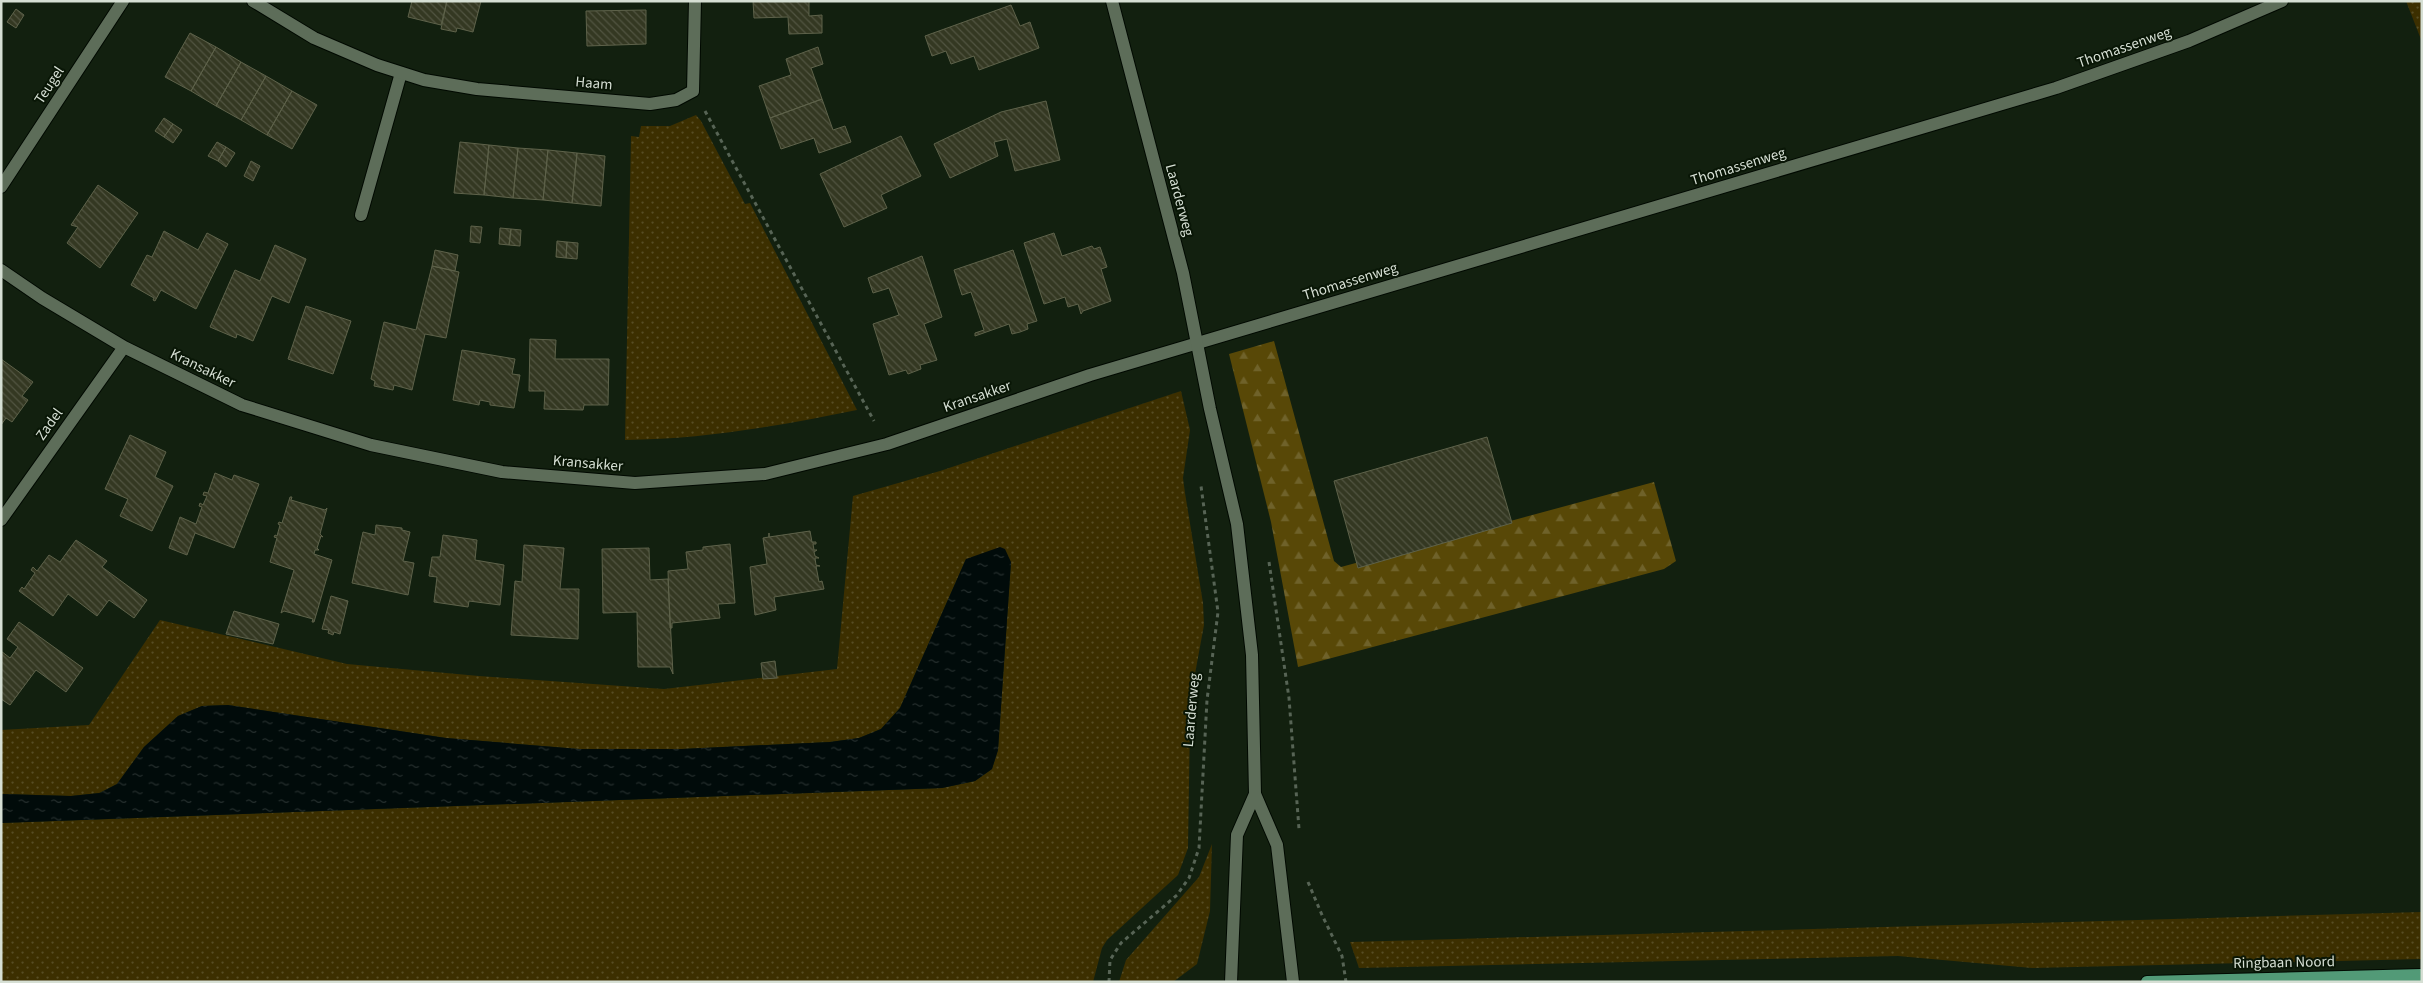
<svg xmlns="http://www.w3.org/2000/svg" width="2423" height="983" viewBox="0 0 2423 983" font-family="'Source Sans 3',sans-serif">
<style>
.green{fill:url(#green-dots)}
.forest{fill:url(#forest-firs)}
.water{fill:url(#water-ripples)}
.building{fill:url(#building-back-hatch);stroke:#5e624a}
.lines{fill:none;stroke-linecap:round;stroke-linejoin:round}
.service-casing{stroke:#010900;stroke-width:14}
.minor-casing{stroke:#010900;stroke-width:14}
.tertiary-casing{stroke:#010900;stroke-width:14}
.primary-casing{stroke:#010900;stroke-width:14}
.path{stroke:#576455;stroke-width:3;stroke-dasharray:4 4;stroke-linecap:butt}
.service{stroke:#5d6d59;stroke-width:12}
.minor{stroke:#5d6d59;stroke-width:12}
.tertiary{stroke:#5d6d59;stroke-width:12}
.primary{stroke:#529a77;stroke-width:12}
.labels{text-anchor:middle;stroke-width:4;stroke-linejoin:round;paint-order:stroke}
.street-label{font-size:15px;fill:#d6dfd4;stroke:#091606}
</style>
<defs>
<pattern id="green-dots" width="8" height="8" patternUnits="userSpaceOnUse" patternTransform="scale(1.25)"><rect width="8" height="8" fill="#3c2f00"/><path d="M2 2h.1M6 6h.1" fill="none" stroke="#574d24" stroke-width="1.8" stroke-linecap="round"/></pattern>
<pattern id="forest-firs" width="22" height="20" patternUnits="userSpaceOnUse" patternTransform="scale(1.25)"><rect width="22" height="20" fill="#584807"/><path d="M5 1l3.5 6h-7zM16 11l3.5 6h-7z" fill="#6f622a"/></pattern>
<pattern id="water-ripples" width="26" height="14" patternUnits="userSpaceOnUse" patternTransform="scale(1.25)"><rect width="26" height="14" fill="#010b0a"/><path d="M2 4q2-2 4 0t4 0M15 11q2-2 4 0t4 0" fill="none" stroke="#252e2d"/></pattern>
<pattern id="building-back-hatch" width="6" height="6" patternUnits="userSpaceOnUse" patternTransform="scale(1.25)"><rect width="6" height="6" fill="#343822"/><path d="M-1 5l2 2M0 0l6 6M5-1l2 2" fill="none" stroke="#515441"/></pattern>
</defs>
<rect width="100%" height="100%" fill="#12200f"/>
<path class="green" d="M 2406,1 L 2422,1 L 2422,42 Z
M 696,115 L 701,121 L 745,204 L 750,203 L 857,410 C 778,426 705,439 625,440 L 631,136 L 639,137 L 641,126 L 670,126 Z
M 1181,391 L 1190,430 L 1183,478 L 1185,493 L 1203,603 L 1204,625 L 1192,690 L 1190,721 L 1188,848 L 1178,875 L 1107,940 L 1102,948 L 1093,982 L 1,982 L 1,823 L 942,788 L 975,781 L 992,769 L 998,750 L 1011,562 L 966,559 L 900,708 L 881,729 L 859,738 L 830,742 L 682,749 L 579,749 L 446,738 L 228,705 L 202,706 L 178,716 L 144,747 L 117,784 L 99,793 L 71,796 L 1,794 L 1,730 L 89,725 L 160,620 L 347,664 L 479,676 L 664,689 L 837,669 L 853,496 L 940,471 Z
M 1212,844 L 1210,911 L 1197,964 L 1173,982 L 1119,982 L 1126,960 L 1199,877 Z
M 2422,912 L 2422,959 L 2032,968 L 1898,956 L 1359,968 L 1350,942 Z"/>
<path class="forest" d="M 1274,341 L 1334,561 L 1341,567 L 1654,482 L 1676,561 L 1664,569 L 1298,667 L 1271,522 L 1229,354 Z"/>
<path class="water" d="M 1000,547 L 1005,549 L 1011,562 L 998,750 L 992,769 L 975,781 L 942,788 L 1,823 L 1,794 L 71,796 L 100,793 L 117,784 L 144,747 L 178,716 L 202,706 L 228,705 L 446,738 L 579,749 L 682,749 L 830,742 L 859,738 L 881,729 L 900,708 L 966,559 Z"/>
<path class="building" d="M 412,1 L 447,1 L 441,25 L 408,17 Z
M 447,1 L 481,1 L 473,32 L 457,28 L 456,32 L 441,29 Z
M 753,1 L 809,1 L 809,16 L 822,15 L 822,33 L 789,34 L 788,17 L 754,18 Z
M 1011,5 L 1020,26 L 1030,22 L 1039,48 L 979,70 L 974,56 L 951,64 L 946,51 L 932,56 L 925,36 Z
M 16,9 L 24,15 L 16,28 L 7,22 Z
M 646,10 L 646,44 L 587,46 L 586,11 Z
M 190,33 L 216,47 L 191,91 L 165,77 Z
M 216,47 L 241,62 L 216,106 L 191,91 Z
M 818,47 L 823,64 L 811,68 L 822,99 L 770,118 L 759,86 L 791,75 L 786,59 Z
M 241,62 L 266,76 L 241,120 L 216,106 Z
M 266,76 L 292,91 L 267,135 L 241,120 Z
M 292,91 L 317,105 L 292,149 L 267,135 Z
M 822,99 L 833,130 L 845,126 L 851,142 L 819,153 L 814,138 L 781,149 L 770,118 Z
M 1046,101 L 1060,160 L 1015,171 L 1007,139 L 994,142 L 998,156 L 950,178 L 934,144 L 1001,112 Z
M 164,118 L 173,124 L 164,137 L 155,131 Z
M 173,124 L 182,130 L 173,143 L 164,137 Z
M 901,136 L 921,176 L 881,195 L 887,208 L 844,227 L 820,174 Z
M 217,142 L 226,147 L 218,161 L 208,156 Z
M 460,142 L 489,145 L 484,195 L 454,193 Z
M 489,145 L 518,148 L 513,198 L 484,195 Z
M 226,147 L 235,153 L 226,167 L 218,161 Z
M 518,148 L 548,150 L 543,200 L 513,198 Z
M 548,150 L 577,153 L 572,203 L 543,200 Z
M 577,153 L 605,156 L 601,206 L 572,203 Z
M 251,161 L 260,166 L 253,181 L 244,176 Z
M 98,185 L 138,213 L 100,268 L 67,243 L 78,227 L 71,225 Z
M 471,226 L 482,227 L 480,243 L 470,242 Z
M 500,228 L 511,229 L 509,245 L 499,244 Z
M 511,229 L 521,230 L 520,246 L 509,245 Z
M 164,231 L 198,250 L 207,233 L 228,244 L 196,309 L 161,290 L 155,301 L 153,300 L 154,298 L 131,285 L 147,255 L 152,257 Z
M 1054,233 L 1062,256 L 1092,246 L 1094,249 L 1100,247 L 1107,267 L 1101,269 L 1111,301 L 1083,311 L 1081,314 L 1078,304 L 1068,307 L 1065,297 L 1044,304 L 1024,243 Z
M 557,241 L 567,242 L 566,258 L 556,257 Z
M 567,242 L 578,243 L 577,259 L 566,258 Z
M 275,245 L 306,259 L 289,303 L 272,296 L 253,341 L 237,334 L 236,338 L 210,327 L 235,270 L 260,281 Z
M 435,250 L 458,255 L 455,271 L 432,266 Z
M 1013,250 L 1037,321 L 1027,324 L 1028,329 L 1020,332 L 1012,334 L 1009,324 L 975,336 L 975,333 L 984,330 L 971,292 L 962,295 L 954,270 Z
M 922,256 L 942,317 L 924,324 L 937,360 L 920,365 L 921,369 L 908,374 L 906,370 L 889,375 L 873,324 L 899,315 L 889,288 L 873,293 L 868,278 Z
M 432,266 L 459,272 L 446,338 L 425,334 L 412,390 L 394,385 L 393,390 L 374,386 L 375,381 L 371,379 L 384,322 L 416,330 Z
M 306,306 L 351,321 L 333,374 L 288,359 Z
M 530,339 L 556,340 L 555,359 L 609,359 L 608,405 L 584,405 L 583,410 L 544,409 L 545,391 L 529,391 Z
M 462,350 L 515,359 L 512,374 L 520,375 L 514,408 L 490,405 L 490,402 L 480,400 L 479,405 L 453,400 Z
M 1,359 L 33,382 L 22,396 L 28,400 L 12,422 L 6,418 L 1,425 Z
M 130,435 L 166,452 L 155,477 L 173,486 L 152,531 L 120,516 L 128,499 L 105,489 Z
M 1487,437 L 1512,523 L 1358,568 L 1334,481 Z
M 215,473 L 232,480 L 234,475 L 259,484 L 234,548 L 195,533 L 187,555 L 169,548 L 180,517 L 196,524 L 202,507 L 199,506 L 200,503 L 203,505 L 207,496 L 203,495 L 204,492 L 208,493 Z
M 290,497 L 292,497 L 291,500 L 325,510 L 327,508 L 320,534 L 323,537 L 321,536 L 317,548 L 319,550 L 315,550 L 314,554 L 332,560 L 314,622 L 312,622 L 313,619 L 284,611 L 281,613 L 294,570 L 270,562 L 277,538 L 274,537 L 275,535 L 277,536 L 280,525 L 278,524 L 279,522 L 282,523 Z
M 376,525 L 402,528 L 402,530 L 410,532 L 403,561 L 414,563 L 408,595 L 352,583 L 363,532 L 375,535 Z
M 810,531 L 812,542 L 816,542 L 816,544 L 813,544 L 814,550 L 817,550 L 814,552 L 815,556 L 819,558 L 815,558 L 816,565 L 820,566 L 816,566 L 819,582 L 822,581 L 824,589 L 774,597 L 776,610 L 755,615 L 750,567 L 767,564 L 763,538 L 769,537 L 769,533 L 769,537 Z
M 443,535 L 477,540 L 475,560 L 504,565 L 500,605 L 469,601 L 468,607 L 434,602 L 437,577 L 429,576 L 432,557 L 440,557 Z
M 76,540 L 107,561 L 102,567 L 147,600 L 134,618 L 109,600 L 97,616 L 68,594 L 53,616 L 19,591 L 22,587 L 24,589 L 35,573 L 31,570 L 33,567 L 37,571 L 49,555 L 60,562 Z
M 730,544 L 735,603 L 718,604 L 720,618 L 672,623 L 672,628 L 670,628 L 668,571 L 688,569 L 686,552 L 703,550 L 703,547 Z
M 524,545 L 564,548 L 560,589 L 579,589 L 578,639 L 511,635 L 515,581 L 522,582 Z
M 649,548 L 650,580 L 668,579 L 673,674 L 670,667 L 638,667 L 637,612 L 603,613 L 602,549 Z
M 331,596 L 348,601 L 340,634 L 334,632 L 333,635 L 328,633 L 329,630 L 322,629 Z
M 234,611 L 279,624 L 273,644 L 226,634 Z
M 19,622 L 83,668 L 66,692 L 36,670 L 10,705 L 1,699 L 1,651 L 10,658 L 18,647 L 7,639 Z
M 775,661 L 777,678 L 763,679 L 761,663 Z"/>
<g class="lines">
<defs>
<path id="service" d="M 361,215 L 401,73"/>
<path id="minor" d="M 253,1 L 314,38 L 377,65 L 424,80 L 477,89 L 650,104 L 676,100 L 693,91 L 695,1
M 1,187 L 123,1
M 1,270 L 42,298 L 124,347 L 242,405 L 371,445 L 502,472 L 635,483 L 765,474 L 887,444 L 1090,375 L 2056,88 L 2189,41 L 2282,1
M 1,520 L 124,347"/>
<path id="tertiary" d="M 1112,1 L 1183,273 L 1210,409 L 1237,524 L 1252,655 L 1255,794 L 1277,845 L 1293,982
M 1231,982 L 1237,835 L 1255,794"/>
<path id="primary" d="M 2147,982 L 2422,975"/>
</defs>
<use href="#service" class="service-casing"/>
<use href="#minor" class="minor-casing"/>
<use href="#tertiary" class="tertiary-casing"/>
<use href="#primary" class="primary-casing"/>
<path class="path" d="M 705,111 L 874,421
M 1269,562 L 1289,698 L 1299,829
M 1308,882 L 1322,915 L 1342,956 L 1346,982
M 1109,982 L 1110,960 L 1121,943 L 1177,895 L 1189,878 L 1199,848 L 1207,700 L 1218,612 L 1201,486"/>
<use href="#service" class="service"/>
<use href="#minor" class="minor"/>
<use href="#tertiary" class="tertiary"/>
<use href="#primary" class="primary"/>
</g>
<g class="labels">
<g class="street-label">
<text transform="translate(2124 47) rotate(-19)" y="5">Thomassenweg</text>
<text transform="translate(594 83) rotate(5)" y="5">Haam</text>
<text transform="translate(49 85) rotate(-57)" y="5">Teugel</text>
<text transform="translate(1738 166) rotate(-17)" y="5">Thomassenweg</text>
<text transform="translate(1180 200) rotate(75)" y="5">Laarderweg</text>
<text transform="translate(1350 281) rotate(-17)" y="5">Thomassenweg</text>
<text transform="translate(203 368) rotate(26)" y="5">Kransakker</text>
<text transform="translate(977 396) rotate(-19)" y="5">Kransakker</text>
<text transform="translate(49 424) rotate(-55)" y="5">Zadel</text>
<text transform="translate(588 463) rotate(5)" y="5">Kransakker</text>
<text transform="translate(1191 710) rotate(-85)" y="5">Laarderweg</text>
<text transform="translate(2284 962) rotate(-1)" y="5">Ringbaan Noord</text>
</g>
</g>
<rect width="2423" height="983" fill="none" stroke="#d6dfd4" stroke-width="5"/>
</svg>
